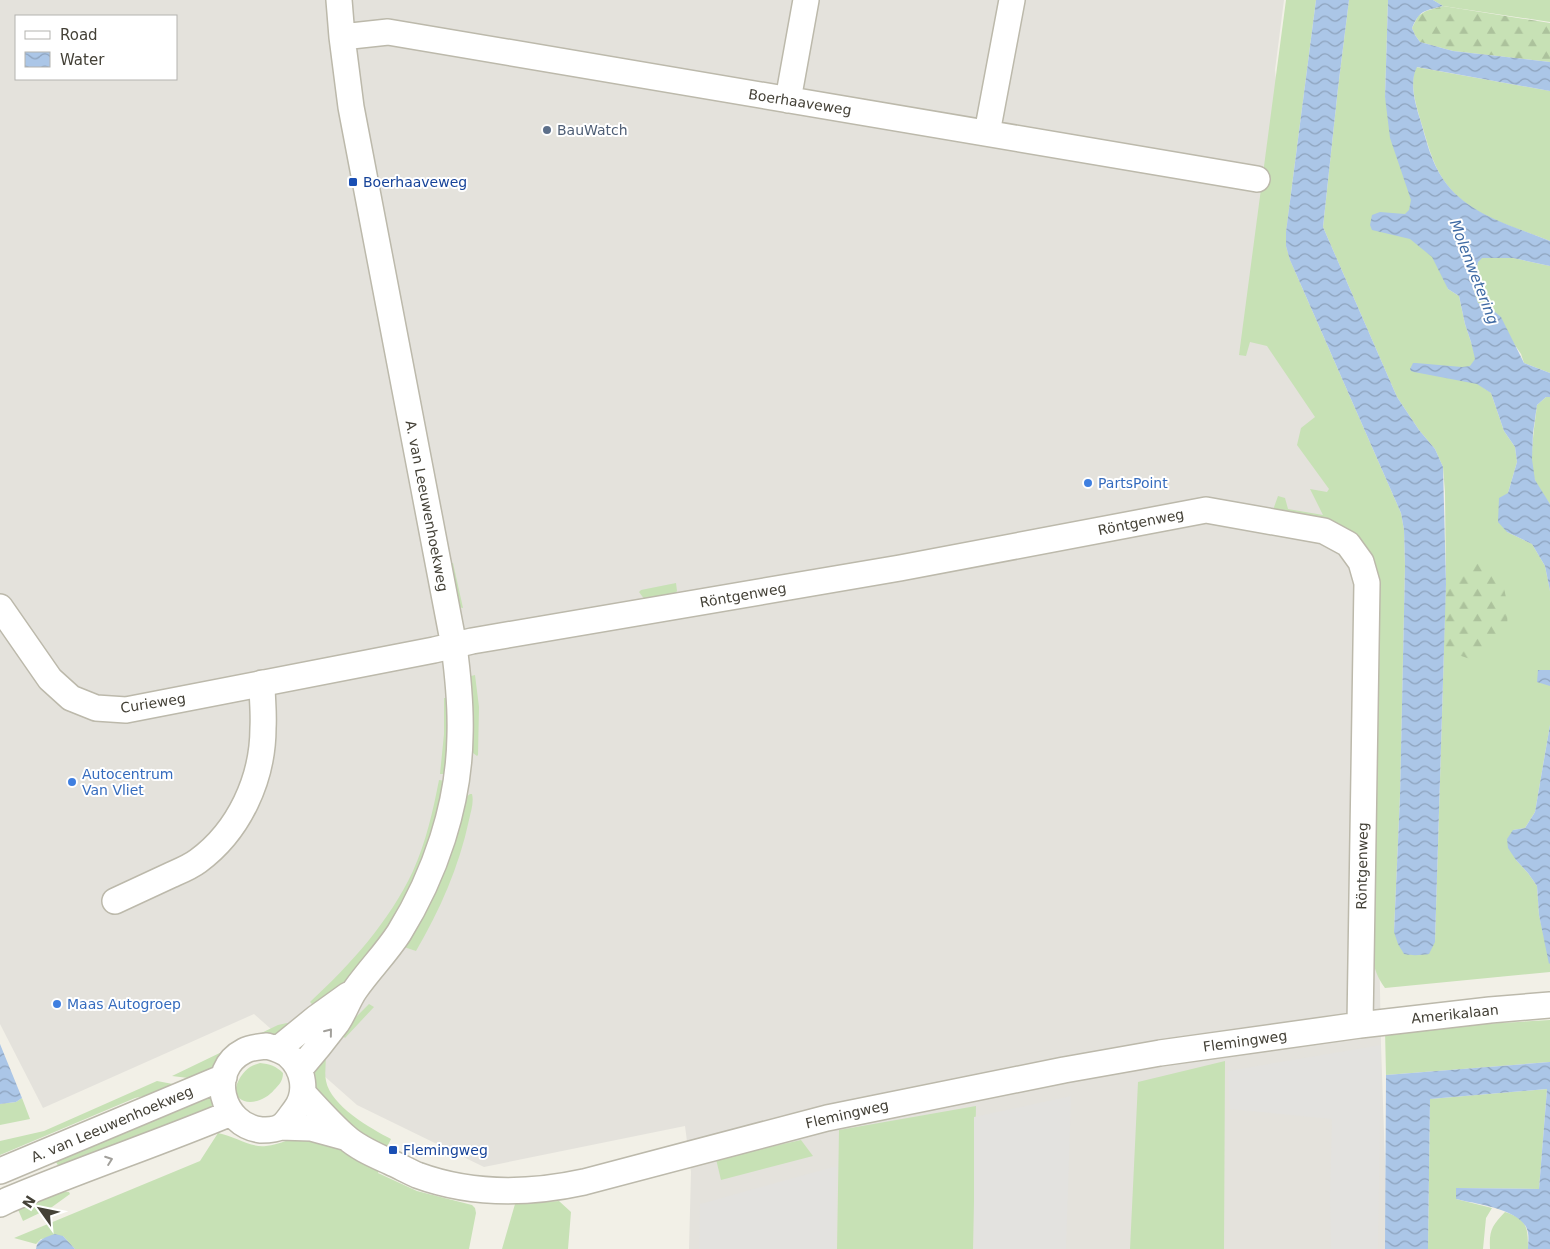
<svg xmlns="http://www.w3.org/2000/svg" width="1550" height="1249" viewBox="0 0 1550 1249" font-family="'DejaVu Sans',sans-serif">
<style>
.industrial{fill:#e4e2dc;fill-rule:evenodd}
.grass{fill:#c7e1b5}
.forest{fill:url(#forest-firs)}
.parking{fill:#e3e2df}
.water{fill:url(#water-waves)}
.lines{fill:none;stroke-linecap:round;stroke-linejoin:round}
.minor-casing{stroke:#bcb9ab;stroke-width:28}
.minor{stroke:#fff;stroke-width:25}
.oneway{stroke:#a2a09b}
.service-dot{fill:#5c6f8a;stroke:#fff;stroke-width:2}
.transit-dot{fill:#1a4fb4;stroke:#fff;stroke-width:2}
.shop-dot{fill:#3f7fe0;stroke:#fff;stroke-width:2}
.labels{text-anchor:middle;stroke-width:4;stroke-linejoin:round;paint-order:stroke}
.street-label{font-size:14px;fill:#444137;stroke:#fff}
.service-label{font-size:14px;fill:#4e5e75;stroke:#fff;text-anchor:start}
.transit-label{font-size:14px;fill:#164399;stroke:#fff;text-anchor:start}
.shop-label{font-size:14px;fill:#366cbe;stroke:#fff;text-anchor:start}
.water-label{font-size:15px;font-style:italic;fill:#3d69a3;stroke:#fff}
</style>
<defs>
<pattern id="forest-firs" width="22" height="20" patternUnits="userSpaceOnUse" patternTransform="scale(1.25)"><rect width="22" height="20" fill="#c7e1b5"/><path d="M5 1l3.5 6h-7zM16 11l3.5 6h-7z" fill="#acc29c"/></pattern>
<pattern id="water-waves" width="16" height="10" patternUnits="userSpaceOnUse" patternTransform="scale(1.25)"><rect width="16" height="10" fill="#abc6e7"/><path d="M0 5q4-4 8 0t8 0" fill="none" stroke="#8da2bc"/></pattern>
</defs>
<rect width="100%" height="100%" fill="#f2f0e7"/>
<path class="industrial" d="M 0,0 L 1284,0 L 1275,70 L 1297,299 L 1372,554 L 1381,1045 L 1388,1249 L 689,1249 L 691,1172 L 685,1126 L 484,1167 L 357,1105 L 254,1014 L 43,1108 L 0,1024 ZM 16,16 L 176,16 L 176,79 L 16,79 Z"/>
<path class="grass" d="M 1286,0 L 1316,0 L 1286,232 L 1286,246 L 1290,260 L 1401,513 L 1404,530 L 1405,566 L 1400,796 L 1394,932 L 1435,942 L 1446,584 L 1445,492 L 1443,467 L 1435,449 L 1419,430 L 1397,397 L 1323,227 L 1338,88 L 1349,0 L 1388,0 L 1385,97 L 1448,289 L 1459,296 L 1465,324 L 1471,342 L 1476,359 L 1472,364 L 1477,383 L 1491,393 L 1504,431 L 1515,447 L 1517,462 L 1508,493 L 1507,532 L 1532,544 L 1545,566 L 1550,591 L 1550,725 L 1535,812 L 1525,828 L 1513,830 L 1516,860 L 1528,873 L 1537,886 L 1539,915 L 1550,963 L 1550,972 L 1385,988 C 1377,977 1374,968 1372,955 L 1374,568 L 1273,510 L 1278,496 L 1285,498 L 1288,509 L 1323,515 L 1310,489 L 1327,492 L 1329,489 L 1297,445 L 1301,428 L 1315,417 L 1267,346 L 1250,342 L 1246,356 L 1239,355 Z
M 1433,0 L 1550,0 L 1550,22 L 1443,6 Z
M 1416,67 L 1550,91 L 1550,241 C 1512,226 1466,215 1443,179 C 1432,163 1427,141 1421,122 C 1416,105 1409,84 1416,67 Z
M 1481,258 L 1513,258 L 1550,266 L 1550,373 L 1524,363 L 1521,354 L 1489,307 L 1478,303 L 1473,288 L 1478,262 Z
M 1546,397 L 1550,397 L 1550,504 C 1545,497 1538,489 1535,480 C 1528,463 1535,423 1537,405 Z
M 451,563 L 453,563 L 463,608 L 458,607 Z
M 676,583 L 677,591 L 675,594 L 645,600 L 639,592 L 641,590 Z
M 475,675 L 479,707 L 478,755 L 477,756 L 469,750 L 469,683 L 471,676 Z
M 444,698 L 450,698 L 446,774 L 440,774 L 444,734 Z
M 439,780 L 446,781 L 433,836 L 401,908 L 379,944 L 340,989 L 317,1009 L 310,1002 C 351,964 389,922 413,871 C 426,842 433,811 439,780 Z
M 470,794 L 472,794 C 474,802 471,811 469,820 C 459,867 440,910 416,951 L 404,947 L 466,797 Z
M 369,1004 L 374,1007 L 345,1038 L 340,1033 Z
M 1550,1020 L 1550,1062 L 1386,1075 L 1385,1030 Z
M 287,1023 L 293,1024 L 276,1035 L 271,1036 L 216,1066 L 198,1077 L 188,1078 L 172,1076 L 278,1025 Z
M 325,1054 C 327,1062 324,1071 326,1081 C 331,1106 370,1128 391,1139 L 386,1149 C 367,1138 317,1104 314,1082 C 312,1070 319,1062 325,1054 Z
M 1225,1061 L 1224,1249 L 1130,1249 L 1138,1082 Z
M 260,1063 C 270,1064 276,1066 283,1073 C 283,1081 279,1085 274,1090 C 267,1099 249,1107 239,1098 C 230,1090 242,1072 250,1067 C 253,1065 257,1064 260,1063 Z
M 157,1081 L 178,1085 L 180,1088 L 135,1098 L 0,1155 L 0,1141 L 44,1131 Z
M 211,1089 L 215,1108 L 60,1169 L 56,1162 L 131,1128 Z
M 1547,1089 L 1539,1189 L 1456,1188 L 1456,1199 L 1492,1208 L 1486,1218 L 1483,1249 L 1428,1249 L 1430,1099 Z
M 22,1098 L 30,1119 L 0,1125 L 0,1104 L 16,1102 Z
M 976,1106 L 973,1249 L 837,1249 L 839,1130 Z
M 218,1133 C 235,1136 250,1148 266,1146 C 280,1145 293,1136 307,1136 C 325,1135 363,1160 380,1169 L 378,1173 L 417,1191 L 472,1205 L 475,1208 L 476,1213 L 469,1249 L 75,1249 L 63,1236 L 41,1239 L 36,1244 L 14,1238 L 200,1161 Z
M 801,1140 L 813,1156 L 721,1180 L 716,1159 Z
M 46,1190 L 69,1192 L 70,1194 L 52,1207 L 23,1221 L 16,1205 Z
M 559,1201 L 571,1212 L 568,1249 L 502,1249 L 515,1204 Z
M 1505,1212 C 1527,1219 1528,1227 1528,1249 L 1490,1249 C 1489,1230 1492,1226 1505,1212 Z"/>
<path class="forest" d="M 1443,6 L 1550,23 L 1550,62 L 1453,51 L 1420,42 L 1415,35 L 1412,28 L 1418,16 L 1426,11 Z
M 1475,560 L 1493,564 C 1508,589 1508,605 1507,634 L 1470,659 L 1444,650 L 1446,584 L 1452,574 Z"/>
<path class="parking" d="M 1381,1045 L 1378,1249 L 1331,1249 L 1330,1197 L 1332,1119 L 1230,1109 L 1228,1071 Z
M 1071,1096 L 1066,1249 L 974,1249 L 974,1117 Z
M 837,1166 L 836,1249 L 699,1249 L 700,1204 Z"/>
<path class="water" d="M 1316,0 L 1349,0 L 1338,88 L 1323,227 L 1397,397 L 1419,430 L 1435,449 L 1443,467 L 1446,584 L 1435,942 L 1429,954 C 1421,955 1413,956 1404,954 L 1398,944 L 1394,932 L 1400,796 L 1405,566 L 1404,530 L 1401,513 L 1290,260 L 1286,246 L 1286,232 Z
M 1388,0 L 1433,0 L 1443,6 C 1425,11 1420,9 1412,28 L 1415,35 L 1420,42 L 1453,51 L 1550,62 L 1550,91 L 1417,67 C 1409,82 1415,103 1420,119 C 1426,139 1431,162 1443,179 C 1466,214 1513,226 1550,241 L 1550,266 L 1513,258 L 1482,258 L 1478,262 L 1473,288 L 1478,303 L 1489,307 L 1501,317 L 1524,363 L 1550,373 L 1550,397 L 1546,397 L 1537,405 L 1533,433 L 1532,459 L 1535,480 L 1550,504 L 1550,591 L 1545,566 L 1532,544 L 1507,532 L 1498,522 L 1499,498 L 1508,493 L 1517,462 L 1515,447 L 1504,431 L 1491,393 L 1477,384 L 1414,372 L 1411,371 L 1410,369 L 1413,363 L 1416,363 L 1462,367 L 1470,366 L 1475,359 L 1471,342 L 1465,324 L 1459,296 L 1448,289 L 1432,257 L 1410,239 L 1372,230 L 1370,225 L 1372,215 L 1380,212 L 1405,214 L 1409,210 L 1411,200 L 1390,138 L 1385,97 Z
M 1538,670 L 1550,670 L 1550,686 L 1537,682 Z
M 1550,725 L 1550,963 L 1549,964 L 1539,915 L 1537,886 L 1528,873 L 1516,860 L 1508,848 L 1507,839 L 1513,830 L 1525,828 L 1535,812 Z
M 0,1044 L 22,1098 L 16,1102 L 0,1104 Z
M 1550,1062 L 1550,1249 L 1528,1249 C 1528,1244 1529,1238 1528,1233 C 1525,1209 1475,1204 1456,1199 L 1456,1188 L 1539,1189 L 1547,1089 L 1430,1099 L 1428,1249 L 1385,1249 L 1386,1075 Z
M 55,1234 L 63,1236 L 75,1249 L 36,1249 C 37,1239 46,1237 55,1234 Z"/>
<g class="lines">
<defs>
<path id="minor" d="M 342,37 L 388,32 L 1257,179
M 788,100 L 806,0
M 987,133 L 1012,0
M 0,607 L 50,679 L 71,698 L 96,708 L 126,710 L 434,650 L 472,641 L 900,568 L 1206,510 L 1324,531 L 1348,544 L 1361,562 L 1367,583 L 1360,1025
M 115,901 C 134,892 152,884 171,875 C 180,871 190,867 198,861 C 239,831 263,779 263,728 C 264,713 262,698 262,683
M 267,1046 C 274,1048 282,1050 288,1055 C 304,1069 308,1093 295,1110 C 291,1115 286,1124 280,1127 C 275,1130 267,1130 261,1130 C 221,1125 207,1070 244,1051 C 251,1047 259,1047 267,1046 Z
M 278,1049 L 316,1018 L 348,995
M 299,1070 C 312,1055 325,1039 337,1023 C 344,1013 348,1000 355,990 C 369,970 386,953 399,933 C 435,875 459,805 460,736 C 461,706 458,676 454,646 L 351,107 L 342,37 L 339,0
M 303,1093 C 317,1108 331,1124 346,1137 C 358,1148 375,1155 390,1162 C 399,1166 408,1171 417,1175 C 471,1195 529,1194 584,1182 L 827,1118 L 1064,1070 L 1160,1053 L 1360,1025 L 1490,1010 L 1550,1005
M 280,1127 L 311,1128 L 344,1137
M 0,1171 L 224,1077
M 0,1204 L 8,1200 C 81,1169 157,1144 231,1113"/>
</defs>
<use href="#minor" class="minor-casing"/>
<use href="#minor" class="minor"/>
</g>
<defs><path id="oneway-chevron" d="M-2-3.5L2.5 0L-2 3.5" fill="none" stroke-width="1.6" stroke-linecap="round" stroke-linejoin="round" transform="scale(1.25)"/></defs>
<g class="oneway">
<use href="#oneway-chevron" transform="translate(329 1032) rotate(-51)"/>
<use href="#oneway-chevron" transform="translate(109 1160) rotate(-20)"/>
</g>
<circle class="service-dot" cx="547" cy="130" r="5"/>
<g class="transit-dot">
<rect x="348" y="177" width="10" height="10" rx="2.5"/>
<rect x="388" y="1145" width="10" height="10" rx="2.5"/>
</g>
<g class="shop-dot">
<circle cx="1088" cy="483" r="5"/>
<circle cx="72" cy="782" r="5"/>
<circle cx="57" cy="1004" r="5"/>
</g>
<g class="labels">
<g class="street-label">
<text transform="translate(800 102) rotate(9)" y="5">Boerhaaveweg</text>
<text transform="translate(427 506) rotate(79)" y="5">A. van Leeuwenhoekweg</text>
<text transform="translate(1141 522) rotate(-11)" y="5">Röntgenweg</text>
<text transform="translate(743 595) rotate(-10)" y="5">Röntgenweg</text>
<text transform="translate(153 703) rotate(-9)" y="5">Curieweg</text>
<text transform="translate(1362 866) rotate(-89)" y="5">Röntgenweg</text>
<text transform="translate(1455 1014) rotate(-6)" y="5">Amerikalaan</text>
<text transform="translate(1245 1041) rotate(-8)" y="5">Flemingweg</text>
<text transform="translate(847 1114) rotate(-13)" y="5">Flemingweg</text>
<text transform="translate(112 1124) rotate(-23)" y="5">A. van Leeuwenhoekweg</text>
</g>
<g class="service-label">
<text x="557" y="135">BauWatch</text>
</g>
<g class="transit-label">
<text x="363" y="187">Boerhaaveweg</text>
<text x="403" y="1155">Flemingweg</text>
</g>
<g class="shop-label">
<text x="1098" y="488">PartsPoint</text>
<text x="82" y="779">Autocentrum<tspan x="82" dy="16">Van Vliet</tspan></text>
<text x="67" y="1009">Maas Autogroep</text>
</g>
<g class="water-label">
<text transform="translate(1474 272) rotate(69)" y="5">Molenwetering</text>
</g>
</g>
<rect x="15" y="15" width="162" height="65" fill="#ffffff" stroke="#b4b3af"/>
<rect x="25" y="31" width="25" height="8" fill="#ffffff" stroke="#b4b3af"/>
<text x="60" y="40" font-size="15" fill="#444137">Road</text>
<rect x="25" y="52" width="25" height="15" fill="url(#water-waves)" stroke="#b4b3af"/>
<text x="60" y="65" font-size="15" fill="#444137">Water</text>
<g transform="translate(40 1209) rotate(303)" stroke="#ffffff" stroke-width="4" paint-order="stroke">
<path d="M0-4L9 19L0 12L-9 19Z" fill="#444137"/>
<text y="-8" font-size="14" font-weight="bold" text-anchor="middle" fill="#444137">N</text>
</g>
</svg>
